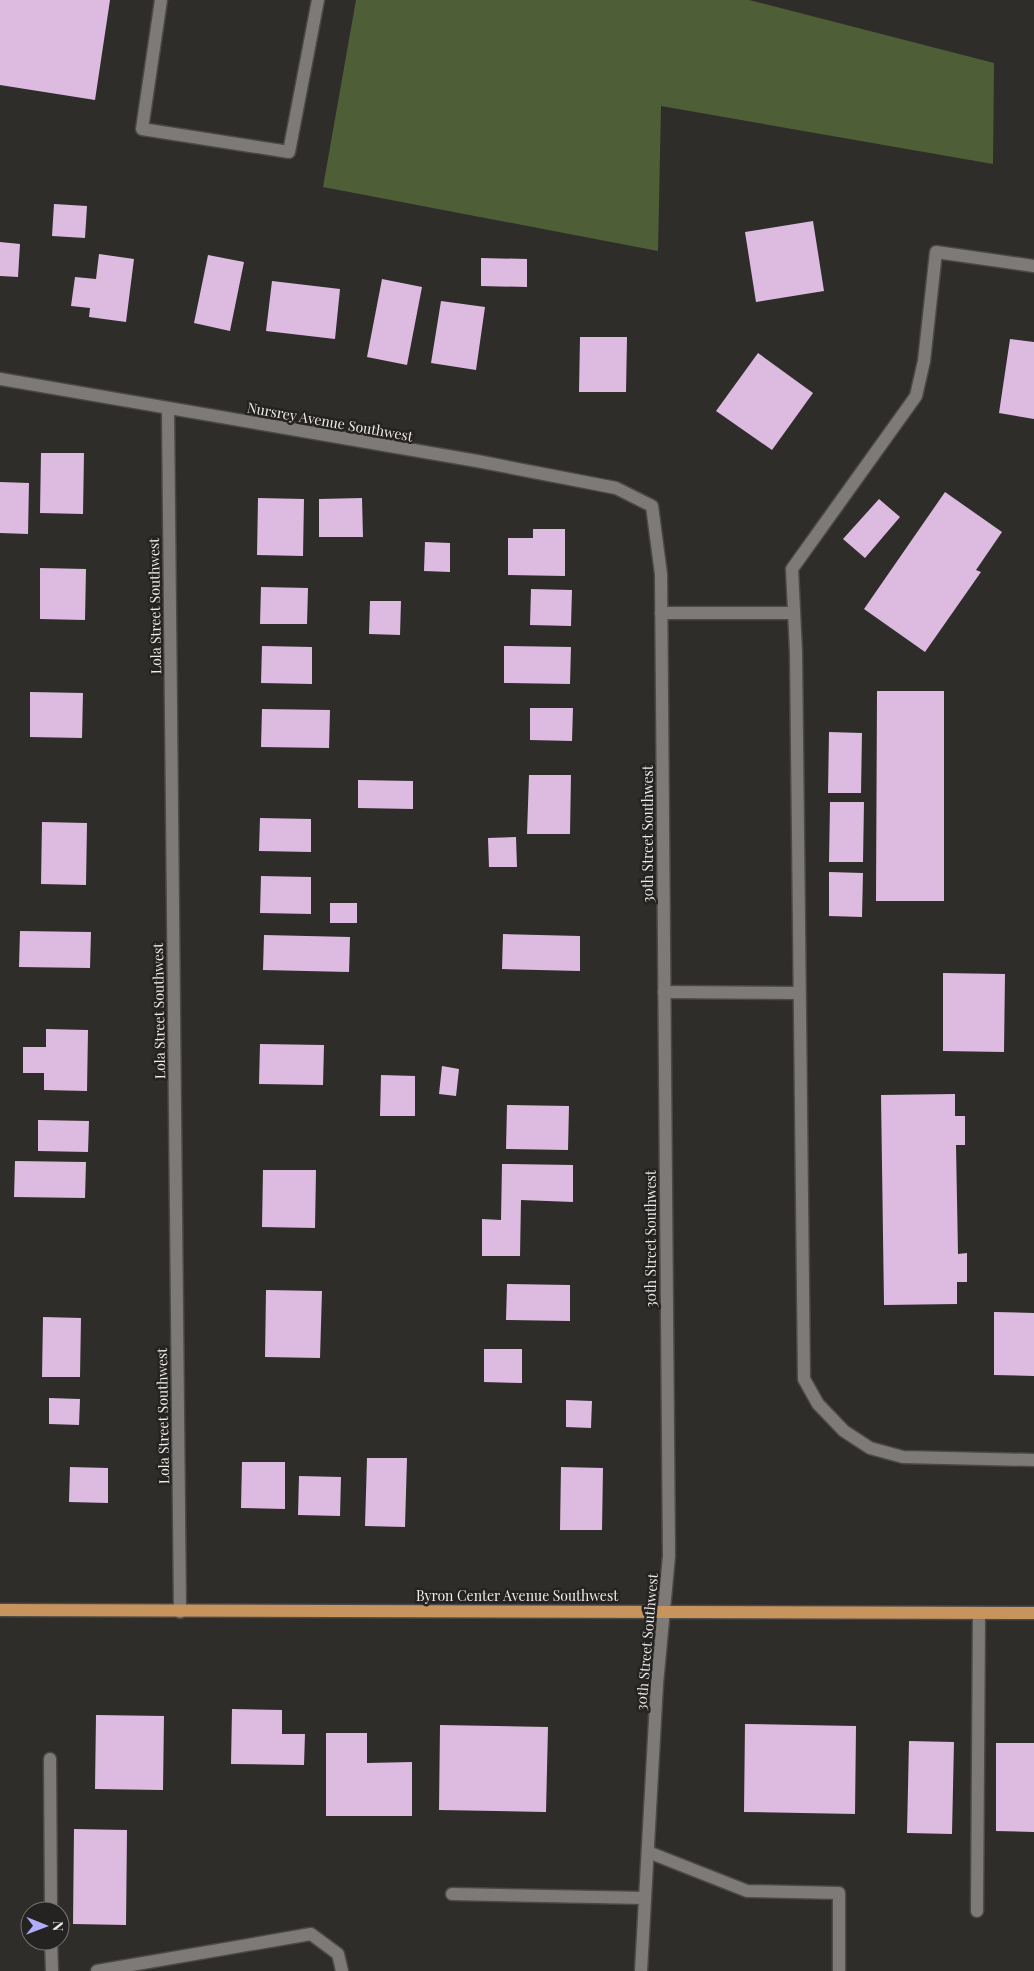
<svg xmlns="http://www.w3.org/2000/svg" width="1034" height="1971" viewBox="0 0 1034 1971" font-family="'Playfair Display',serif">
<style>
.forest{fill:#4e5f37}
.building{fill:#ddbae0}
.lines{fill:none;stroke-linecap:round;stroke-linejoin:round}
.service-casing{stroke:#4b4947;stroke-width:15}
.minor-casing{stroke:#4b4947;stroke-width:15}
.primary-casing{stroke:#4b4947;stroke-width:15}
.service{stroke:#7d7a77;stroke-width:12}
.minor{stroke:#7d7a77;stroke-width:12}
.primary{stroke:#c8945d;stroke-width:12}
.labels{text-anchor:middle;stroke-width:5;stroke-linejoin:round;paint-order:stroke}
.street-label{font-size:14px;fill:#eeecea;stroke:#252321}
</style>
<rect width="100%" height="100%" fill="#2f2d2a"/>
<path class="forest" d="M 356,0 L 749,0 L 994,63 L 993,164 L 661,106 L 658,251 L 323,187 Z"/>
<path class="building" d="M 0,0 L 110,0 L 95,100 L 0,85 Z
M 54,204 L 87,206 L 85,238 L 52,236 Z
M 813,221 L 824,291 L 756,302 L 745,232 Z
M 0,242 L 20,244 L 18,277 L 0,276 Z
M 99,254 L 134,259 L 126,322 L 89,317 L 90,308 L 71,306 L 75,277 L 96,279 Z
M 208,255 L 244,262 L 230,331 L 194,323 Z
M 481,258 L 527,259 L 527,287 L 481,286 Z
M 382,279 L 422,287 L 407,365 L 367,357 Z
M 272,281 L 340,289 L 335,339 L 266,331 Z
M 441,301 L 485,307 L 476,370 L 431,363 Z
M 580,337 L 627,337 L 626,392 L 579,392 Z
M 1010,339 L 1034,342 L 1034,419 L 999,413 Z
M 758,353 L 813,393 L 772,450 L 716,411 Z
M 41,453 L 84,453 L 83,514 L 40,513 Z
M 0,482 L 29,483 L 28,534 L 0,533 Z
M 945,492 L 1002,532 L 976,570 L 981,572 L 925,652 L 864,609 Z
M 258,498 L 304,499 L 303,556 L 257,555 Z
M 362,498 L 363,537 L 319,537 L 319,499 Z
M 879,499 L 900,517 L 865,558 L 843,539 Z
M 533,529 L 565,529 L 565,576 L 508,575 L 508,538 L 533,538 Z
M 425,542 L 450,543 L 450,572 L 424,571 Z
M 40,568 L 86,569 L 85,620 L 40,619 Z
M 261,587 L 308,588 L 307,624 L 260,624 Z
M 531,589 L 572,590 L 571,626 L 530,625 Z
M 370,601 L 401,601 L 400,635 L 369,634 Z
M 262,646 L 312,647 L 312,684 L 261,683 Z
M 504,646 L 571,647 L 570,684 L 504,683 Z
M 877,691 L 944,691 L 944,901 L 876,901 Z
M 30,692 L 83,693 L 82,738 L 30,737 Z
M 530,708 L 573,708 L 572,741 L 530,740 Z
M 262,709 L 330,710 L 329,748 L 261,747 Z
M 829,732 L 862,733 L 861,793 L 828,793 Z
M 529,775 L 571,775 L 570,834 L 527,834 Z
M 358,780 L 413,781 L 413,809 L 358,808 Z
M 830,802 L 864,802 L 863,862 L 829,862 Z
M 260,818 L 311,819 L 311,852 L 259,851 Z
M 42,822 L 87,823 L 86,885 L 41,884 Z
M 516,837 L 517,867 L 489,867 L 488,838 Z
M 829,872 L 863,873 L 862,917 L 829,916 Z
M 261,876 L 311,877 L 311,914 L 260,913 Z
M 330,903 L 357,903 L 357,923 L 330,923 Z
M 20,931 L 91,932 L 90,968 L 19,967 Z
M 503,934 L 580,936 L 580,971 L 502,969 Z
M 264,935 L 350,937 L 349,972 L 263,970 Z
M 943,973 L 1005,974 L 1004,1052 L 943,1051 Z
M 46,1029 L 88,1030 L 87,1091 L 44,1090 L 44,1073 L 23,1073 L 23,1047 L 46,1047 Z
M 260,1044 L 324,1045 L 323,1085 L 259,1084 Z
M 442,1066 L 459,1069 L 456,1096 L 439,1094 Z
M 381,1075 L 415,1076 L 415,1116 L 380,1116 Z
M 955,1094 L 955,1116 L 965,1116 L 965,1145 L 956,1145 L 958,1254 L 967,1253 L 967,1282 L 957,1282 L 957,1304 L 884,1305 L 881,1095 Z
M 507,1105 L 569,1106 L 568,1150 L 506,1149 Z
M 38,1120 L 89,1121 L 88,1152 L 38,1151 Z
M 15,1161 L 86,1162 L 85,1198 L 14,1197 Z
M 502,1164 L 573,1165 L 573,1202 L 521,1200 L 520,1256 L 482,1256 L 482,1219 L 501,1220 Z
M 263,1170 L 316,1170 L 315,1228 L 262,1227 Z
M 507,1284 L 570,1285 L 570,1321 L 506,1320 Z
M 266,1290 L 322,1291 L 320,1358 L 265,1357 Z
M 994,1312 L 1034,1313 L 1034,1376 L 994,1375 Z
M 43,1317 L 81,1318 L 80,1377 L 42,1377 Z
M 484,1349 L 522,1349 L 522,1383 L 484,1382 Z
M 49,1398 L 80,1399 L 79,1425 L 49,1424 Z
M 566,1400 L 592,1401 L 591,1428 L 566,1427 Z
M 367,1458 L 407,1458 L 405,1527 L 365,1526 Z
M 242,1462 L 285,1462 L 285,1509 L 241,1508 Z
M 70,1467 L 108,1468 L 108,1503 L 69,1502 Z
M 561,1467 L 603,1468 L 602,1530 L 560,1530 Z
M 299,1476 L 341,1477 L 340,1516 L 298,1515 Z
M 232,1709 L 282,1710 L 282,1734 L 305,1734 L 304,1765 L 231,1764 Z
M 96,1715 L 164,1716 L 163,1790 L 95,1789 Z
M 745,1724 L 856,1726 L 855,1814 L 744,1812 Z
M 440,1725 L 548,1727 L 546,1812 L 439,1810 Z
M 326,1733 L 367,1733 L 367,1763 L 412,1762 L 412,1816 L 326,1816 Z
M 909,1741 L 954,1742 L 952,1834 L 907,1833 Z
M 996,1743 L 1034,1743 L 1034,1832 L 996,1831 Z
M 74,1829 L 127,1830 L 126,1925 L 73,1924 Z"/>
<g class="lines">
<defs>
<path id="service" d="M 161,0 L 142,129 L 289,152 L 318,0
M 1034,266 L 936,252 L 924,361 L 916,396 L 792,569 L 796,652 L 804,1379 L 818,1404 L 844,1431 L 870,1448 L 903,1457 L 1034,1460
M 661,613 L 794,613
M 664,992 L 799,993
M 50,1759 L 51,1911
M 648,1852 L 747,1891 L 839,1893 L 839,1971
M 452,1894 L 645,1898
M 977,1911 L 979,1613
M 51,1941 L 52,1971
M 97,1971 L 311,1934 L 338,1954 L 342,1971"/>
<path id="minor" d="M 0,379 L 477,461 L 616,488 L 652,506 L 661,574 L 669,1556 L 657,1684 L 641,1971
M 168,410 L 180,1612"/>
<path id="primary" d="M 0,1610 L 1034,1613"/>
</defs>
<use href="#service" class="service-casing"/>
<use href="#minor" class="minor-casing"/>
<use href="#primary" class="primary-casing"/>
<use href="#service" class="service"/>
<use href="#minor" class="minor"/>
<use href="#primary" class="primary"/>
</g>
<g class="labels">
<g class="street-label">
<text transform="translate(330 422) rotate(10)" y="5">Nursrey Avenue Southwest</text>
<text transform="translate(155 606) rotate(-91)" y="5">Lola Street Southwest</text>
<text transform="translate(648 834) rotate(-90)" y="5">30th Street Southwest</text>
<text transform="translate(159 1011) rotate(-91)" y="5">Lola Street Southwest</text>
<text transform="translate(651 1239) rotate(-90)" y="5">30th Street Southwest</text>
<text transform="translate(163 1416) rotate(-91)" y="5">Lola Street Southwest</text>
<text x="517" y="1601">Byron Center Avenue Southwest</text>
<text transform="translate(647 1642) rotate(-85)" y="5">30th Street Southwest</text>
</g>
</g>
<g transform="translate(45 1926) rotate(91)"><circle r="24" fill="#252321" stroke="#757371"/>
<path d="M0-4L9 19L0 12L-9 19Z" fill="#b1adfa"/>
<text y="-8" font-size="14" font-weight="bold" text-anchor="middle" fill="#eeecea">N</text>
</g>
</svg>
